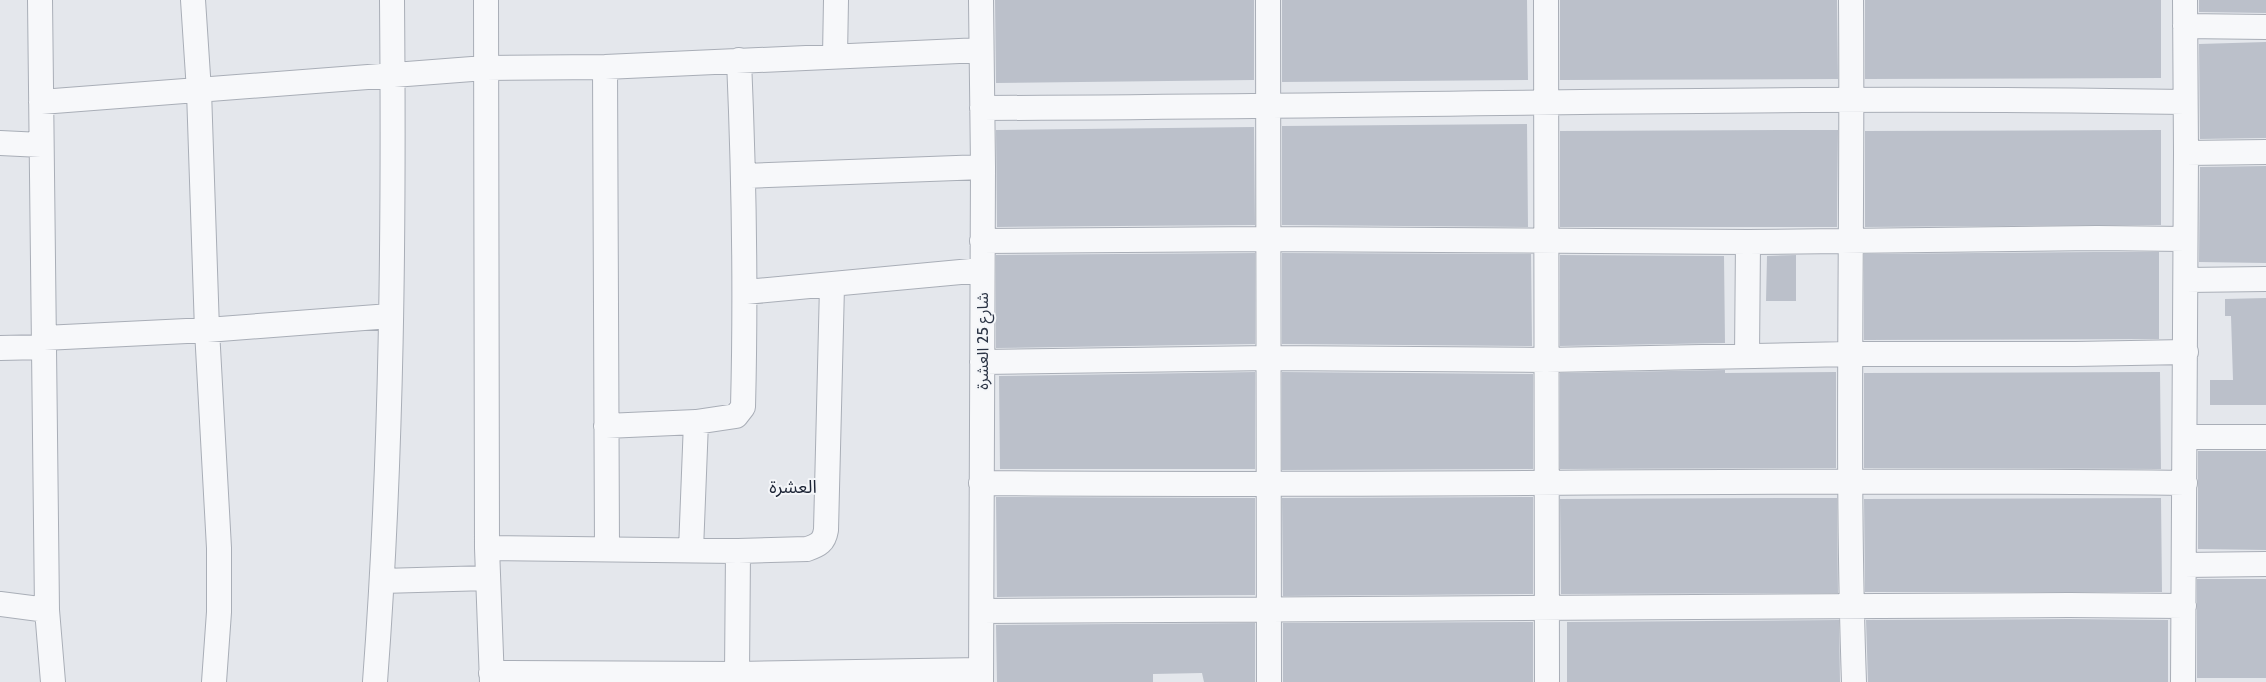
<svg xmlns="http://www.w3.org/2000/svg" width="2266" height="682" viewBox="0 0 2266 682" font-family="Cabin,'Noto Sans Arabic',sans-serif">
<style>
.building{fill:#bbc0ca}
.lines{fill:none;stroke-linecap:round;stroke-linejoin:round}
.minor-casing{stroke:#a9aeb7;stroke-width:26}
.minor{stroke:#f7f8fa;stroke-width:24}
.labels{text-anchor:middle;stroke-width:4;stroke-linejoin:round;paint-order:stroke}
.street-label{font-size:16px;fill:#2b3445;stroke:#f4f6f9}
.neighbourhood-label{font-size:18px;fill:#1d2536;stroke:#f4f6f9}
</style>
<rect width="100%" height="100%" fill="#e4e7ec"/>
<path class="building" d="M 995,0 L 1254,0 L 1254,80 L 996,83 Z
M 1282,0 L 1527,0 L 1528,80 L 1282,82 Z
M 1560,0 L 1837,0 L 1838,79 L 1560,80 Z
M 1865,0 L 2161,0 L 2161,78 L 1865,79 Z
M 2199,0 L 2266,0 L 2266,13 L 2199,12 Z
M 2266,42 L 2266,138 L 2200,139 L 2199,44 Z
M 1527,124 L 1528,227 L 1282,225 L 1282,126 Z
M 1254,127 L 1255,225 L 997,227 L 996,130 Z
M 1794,130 L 1838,130 L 1837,227 L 1560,227 L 1560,131 Z
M 2161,130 L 2161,225 L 1865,227 L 1865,131 Z
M 2266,166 L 2266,263 L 2199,262 L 2200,167 Z
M 2097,252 L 2159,252 L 2159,339 L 1864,340 L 1864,254 Z
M 1255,253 L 1255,344 L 996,348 L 996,255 Z
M 1282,253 L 1531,254 L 1532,346 L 1282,344 Z
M 1560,255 L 1724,256 L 1725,343 L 1560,346 Z
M 1796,255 L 1796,301 L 1766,301 L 1767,256 Z
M 2266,298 L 2266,405 L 2210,405 L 2210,380 L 2233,380 L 2231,316 L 2225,316 L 2225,299 Z
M 1725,370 L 1725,373 L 1836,372 L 1836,468 L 1560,469 L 1560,373 Z
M 1255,372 L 1255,469 L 1000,469 L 999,376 Z
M 1282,372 L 1533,374 L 1533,469 L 1282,470 Z
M 2160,372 L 2161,469 L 1864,468 L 1864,373 Z
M 2198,451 L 2266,451 L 2266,550 L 2198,549 Z
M 996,497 L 1255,498 L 1255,595 L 997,597 Z
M 1533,497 L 1533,594 L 1283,596 L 1282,498 Z
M 1783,498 L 1837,498 L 1838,593 L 1561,594 L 1560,499 Z
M 2161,498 L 2162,592 L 1865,592 L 1864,499 Z
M 2197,579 L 2266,579 L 2266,678 L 2197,678 Z
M 2069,619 L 2168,620 L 2168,682 L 1868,682 L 1866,620 Z
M 1839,620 L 1840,682 L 1567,682 L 1567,622 Z
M 1533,622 L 1533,682 L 1283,682 L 1283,623 Z
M 1255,623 L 1255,682 L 1204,682 L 1202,673 L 1153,674 L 1153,682 L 997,682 L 996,625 Z"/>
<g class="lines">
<defs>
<path id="minor" d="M 40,0 L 47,610 L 53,682
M 193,0 L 199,91 L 207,330 L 219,548 L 219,612 L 214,682
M 486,0 L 487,548 L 492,682
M 981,0 L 983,167 L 981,682
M 1268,0 L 1269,682
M 1546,0 L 1547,682
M 1851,0 C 1853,227 1846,455 1854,682
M 2185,26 L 2266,27
M 835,56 L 836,0
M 605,67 L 607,548
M 41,102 L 485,68 L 605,67 L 981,50
M 982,108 C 1383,107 1784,95 2185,102
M 0,143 L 41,145
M 2186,153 L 2266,152
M 744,176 L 983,167
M 982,241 L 1268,239 L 1748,242 L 2097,238 L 2185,239
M 2186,280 L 2266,279
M 746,292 L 982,270
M 44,338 L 207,330 L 390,316
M 0,348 L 44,347
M 1747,356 L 1748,242
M 982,362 L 1270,358 L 1546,360 L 1850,354 L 2075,354 L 2186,352
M 606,426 L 696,422 L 736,416 L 743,407 C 746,291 744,176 739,60
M 2185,437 L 2266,437
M 981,483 C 1383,487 1784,478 2185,483
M 487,548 L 738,551 L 807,549 C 819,545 824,542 826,530 L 832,286
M 691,550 L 696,422
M 2184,565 L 2266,564
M 382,581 L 488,578
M 0,604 L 47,610
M 982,611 L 2069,605 L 2184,606
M 491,673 L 737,674 L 981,670
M 737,674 L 738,551
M 375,682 C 392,456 394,227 392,0
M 2183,682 L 2186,153 L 2185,0"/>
</defs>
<use href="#minor" class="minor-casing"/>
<use href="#minor" class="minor"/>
</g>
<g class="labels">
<g class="street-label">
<text transform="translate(982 341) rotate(-90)" y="6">شارع 25 العشرة</text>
</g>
<g class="neighbourhood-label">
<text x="793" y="493">العشرة</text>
</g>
</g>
</svg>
